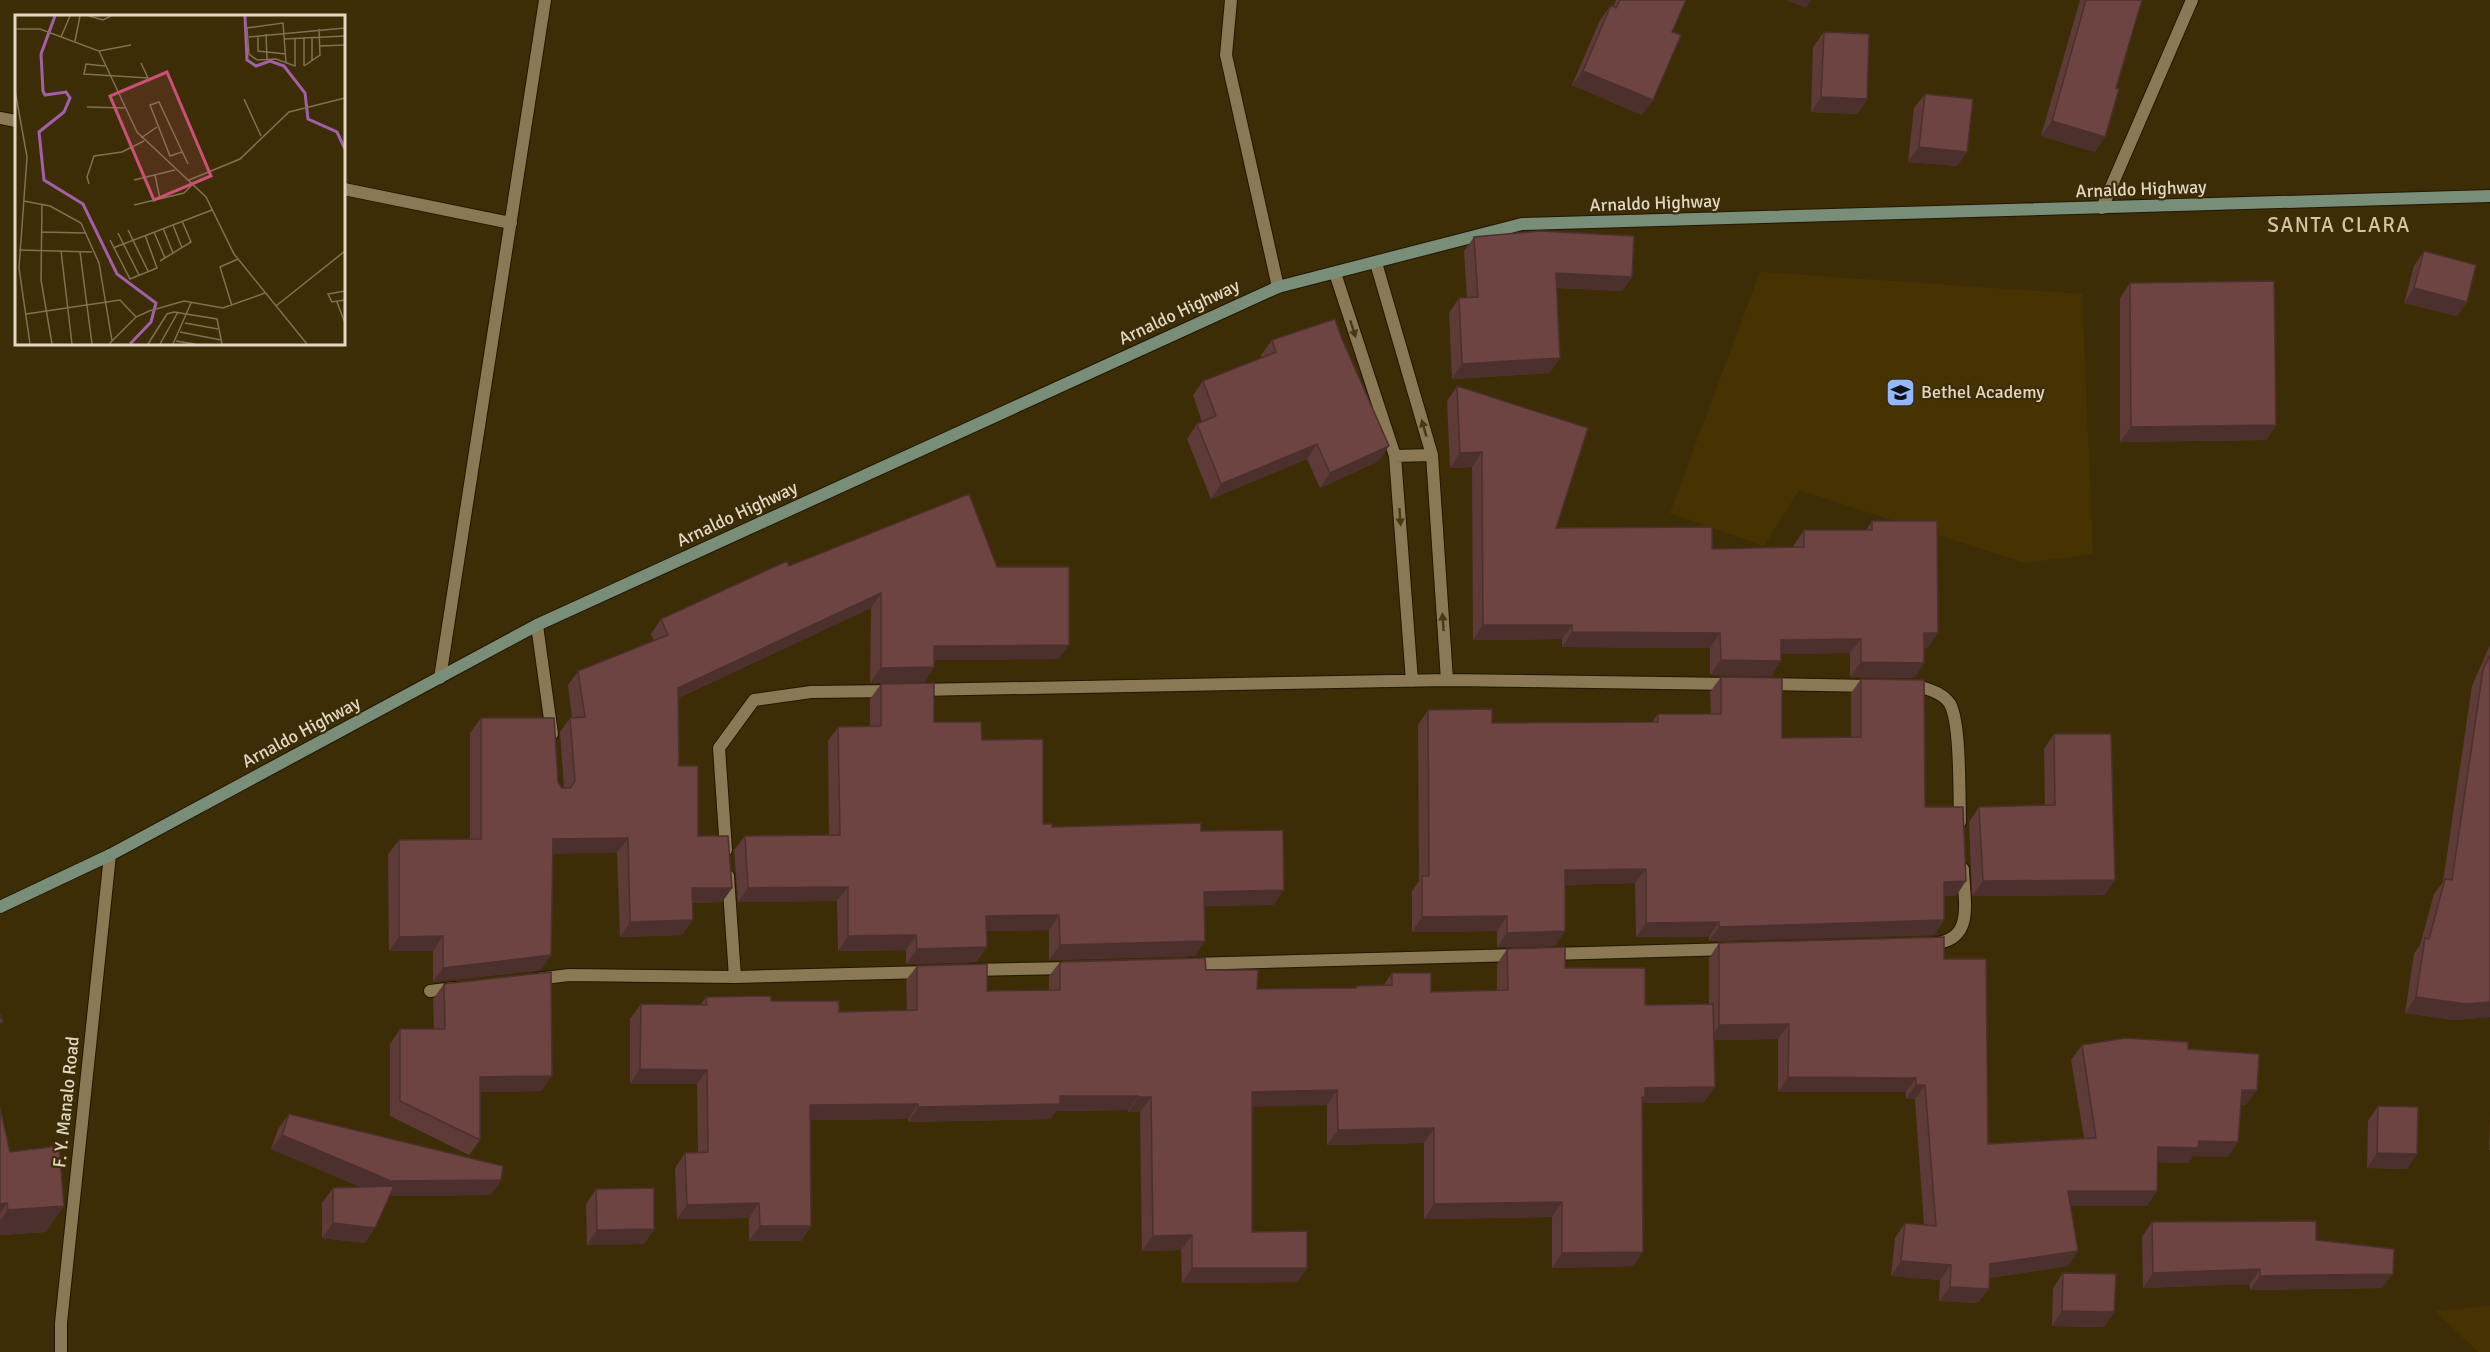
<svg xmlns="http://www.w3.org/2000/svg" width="2490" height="1352" viewBox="0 0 2490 1352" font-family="Signika,sans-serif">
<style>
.built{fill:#473302}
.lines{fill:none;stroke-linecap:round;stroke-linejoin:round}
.minor-casing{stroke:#221600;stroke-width:14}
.tertiary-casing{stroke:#221600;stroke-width:14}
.secondary-casing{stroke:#221600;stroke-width:14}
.minor{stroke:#8b7854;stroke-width:12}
.tertiary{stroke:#8b7854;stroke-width:12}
.secondary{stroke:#788e78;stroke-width:12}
.wall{fill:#5e3a39}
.shaded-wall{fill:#4c302e}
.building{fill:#6d4442;stroke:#4c302e;stroke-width:1.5}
.oneway{fill:#493813}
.labels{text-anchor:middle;stroke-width:4.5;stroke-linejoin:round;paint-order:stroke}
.street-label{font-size:18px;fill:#e1d7c4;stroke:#3d2d07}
.poi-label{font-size:18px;fill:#e1d7c4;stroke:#3d2d07;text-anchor:start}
.quarter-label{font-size:21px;letter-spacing:1.5px;fill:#d7c39c;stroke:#3d2d07}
.inset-river{fill:none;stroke:#a160a7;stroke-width:3}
.inset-road{fill:none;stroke:#7f7153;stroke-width:1.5}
.view{fill:#cb517a;fill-opacity:0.15;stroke:#cb517a;stroke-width:3}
.inset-edge{fill:none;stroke:#e1d7c4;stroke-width:3}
</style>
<rect width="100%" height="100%" fill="#3d2d07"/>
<path class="built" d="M 1760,272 L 2082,294 L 2093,554 L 2025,563 L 1799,490 L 1764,546 L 1670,513 Z
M 2490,1306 L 2490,1352 L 2478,1352 L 2435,1311 Z"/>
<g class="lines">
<defs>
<path id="minor" d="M 1231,0 L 1226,55 L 1278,287
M 0,118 L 16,121
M 344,189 L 511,223
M 2102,208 L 2192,0
M 1376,263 L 1432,455 L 1447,680
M 1335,273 L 1395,456 L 1412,681
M 1395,456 L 1432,455
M 537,625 L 552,734
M 440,678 L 545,0
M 1767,684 L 1873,686
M 1908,686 C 1922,686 1943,692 1950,704 C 1961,724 1959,796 1960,822
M 918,690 L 1447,680 L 1732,684
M 726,850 L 719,748 L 754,700 L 811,692 L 892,691
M 728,876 L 735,977
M 1928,944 C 1976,943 1964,904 1963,869
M 1550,954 L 1731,949
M 1190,964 L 1518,955
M 971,970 L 1071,968
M 537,979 L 569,975 L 735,977 L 927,972
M 430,991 L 454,988"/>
<path id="tertiary" d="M 61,1352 L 61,1323 L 110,855"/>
<path id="secondary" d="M 0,907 L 110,855 L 537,625 L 1278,287 L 1522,224 L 2490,196"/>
</defs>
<use href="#minor" class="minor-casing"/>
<use href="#tertiary" class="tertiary-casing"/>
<use href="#secondary" class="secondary-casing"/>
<use href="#minor" class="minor"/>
<use href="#tertiary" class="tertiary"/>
<use href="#secondary" class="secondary"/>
</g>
<path class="wall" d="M 1616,0 L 1686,0 L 1672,32 L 1642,115 L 1572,85 L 1600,20 L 1611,5 L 1613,6 Z
M 2080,0 L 2142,0 L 2095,152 L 2041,136 Z
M 1824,32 L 1867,99 L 1857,114 L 1811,112 L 1813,47 Z
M 1925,94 L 1967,152 L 1957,166 L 1908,162 L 1914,108 Z
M 1474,237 L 1632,277 L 1622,291 L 1556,288 L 1550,373 L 1452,379 L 1449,313 L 1459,298 L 1467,298 L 1464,251 Z
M 2424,251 L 2467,302 L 2457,316 L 2404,303 L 2414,266 Z
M 2130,283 L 2276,425 L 2266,440 L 2120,442 L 2120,298 Z
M 1272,340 L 1379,461 L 1320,488 L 1307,459 L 1211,499 L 1187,439 L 1197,424 L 1202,422 L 1193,395 L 1203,381 L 1262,358 L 1261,355 Z
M 1457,386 L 1556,528 L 1712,549 L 1794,547 L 1794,545 L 1804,530 L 1866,530 L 1872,521 L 1928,648 L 1924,648 L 1924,663 L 1914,678 L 1850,677 L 1850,653 L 1781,654 L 1771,676 L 1710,675 L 1710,648 L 1562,647 L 1562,639 L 1473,640 L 1472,467 L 1450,468 L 1447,401 Z
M 789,566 L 997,567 L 1059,659 L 934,660 L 934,667 L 924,682 L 870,683 L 871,608 L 678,698 L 679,766 L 698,836 L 732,888 L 722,902 L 692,903 L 682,935 L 620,937 L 617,853 L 553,853 L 541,970 L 433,982 L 433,951 L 389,951 L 388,854 L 399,840 L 470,839 L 470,733 L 481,718 L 558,782 L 562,788 L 564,788 L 560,732 L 570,718 L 572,718 L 568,685 L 578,671 L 654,641 L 651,634 L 661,619 Z
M 2490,645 L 2490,1017 L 2455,1020 L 2405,1013 L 2414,954 L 2420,945 L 2434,894 L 2443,882 L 2472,686 Z
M 1721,677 L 1782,738 L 1851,737 L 1851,693 L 1861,679 L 1925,807 L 1956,896 L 1944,896 L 1944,920 L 1934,935 L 1709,941 L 1709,937 L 1636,937 L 1635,883 L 1565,885 L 1555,946 L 1497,947 L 1497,931 L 1412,932 L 1412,891 L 1419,881 L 1418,725 L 1428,710 L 1492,723 L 1652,722 L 1658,714 L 1711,714 L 1710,692 Z
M 881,684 L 934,722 L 982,740 L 1043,824 L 1052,827 L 1201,831 L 1284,890 L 1273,905 L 1204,906 L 1195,956 L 1049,960 L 1049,930 L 987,931 L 987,947 L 976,962 L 906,964 L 906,950 L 838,951 L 837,901 L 738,902 L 734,850 L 745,836 L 829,835 L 828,741 L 838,727 L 870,726 L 870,699 Z
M 2054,734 L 2105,895 L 1972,896 L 1969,822 L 1979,807 L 2045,805 L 2044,749 Z
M 1719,943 L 1944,959 L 1988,1144 L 2084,1138 L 2071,1060 L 2082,1045 L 2188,1049 L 2246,1105 L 2241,1105 L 2228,1157 L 2193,1156 L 2188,1163 L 2158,1162 L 2147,1206 L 2070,1206 L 2078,1251 L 2068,1266 L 1989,1278 L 1978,1303 L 1939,1301 L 1940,1280 L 1891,1276 L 1895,1238 L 1905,1223 L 1924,1225 L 1915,1099 L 1906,1099 L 1906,1092 L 1778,1092 L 1778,1039 L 1714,1040 L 1704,1102 L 1642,1103 L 1633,1266 L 1552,1268 L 1552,1217 L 1424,1219 L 1424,1143 L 1327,1145 L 1327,1105 L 1252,1106 L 1252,1232 L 1297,1282 L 1182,1283 L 1181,1250 L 1142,1251 L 1140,1112 L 1128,1112 L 1128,1110 L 1056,1111 L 1050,1119 L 908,1122 L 908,1119 L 811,1120 L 811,1226 L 801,1241 L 749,1241 L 749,1218 L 677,1219 L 675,1168 L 685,1153 L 698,1153 L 697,1084 L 630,1084 L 630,1019 L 641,1004 L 700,1005 L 706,997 L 771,1001 L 839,1012 L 907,1011 L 906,980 L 917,966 L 987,991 L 1049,990 L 1049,976 L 1060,962 L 1206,970 L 1257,989 L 1355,988 L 1356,986 L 1383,986 L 1392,973 L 1431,992 L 1497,990 L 1497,964 L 1507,949 L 1565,968 L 1645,1005 L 1709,1004 L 1709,958 Z
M 444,984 L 541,1091 L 480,1092 L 480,1140 L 469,1155 L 390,1116 L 390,1044 L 400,1029 L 434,1029 L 433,999 Z
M 2378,1106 L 2407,1169 L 2367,1168 L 2368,1121 Z
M 0,1108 L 10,1152 L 46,1232 L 0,1235 Z
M 2490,1112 L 2490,1150 L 2489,1150 Z
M 289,1114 L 501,1180 L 491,1195 L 389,1196 L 365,1243 L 322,1238 L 322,1203 L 333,1188 L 361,1187 L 271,1149 L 278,1129 Z
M 596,1189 L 654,1229 L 644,1244 L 587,1245 L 586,1204 Z
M 2152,1222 L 2316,1240 L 2382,1288 L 2250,1290 L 2250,1284 L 2143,1288 L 2142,1237 Z
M 2063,1273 L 2114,1312 L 2104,1327 L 2052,1326 L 2053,1288 Z"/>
<path class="shaded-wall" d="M 1785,0 L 1811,0 L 1806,8 Z
M 1583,71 L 1653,100 L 1642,115 L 1572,85 Z
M 1821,97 L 1867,99 L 1857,114 L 1811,112 Z
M 2052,121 L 2105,137 L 2095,152 L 2041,136 Z
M 1919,147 L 1967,152 L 1957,166 L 1908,162 Z
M 1556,273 L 1632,277 L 1622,291 L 1545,287 Z
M 2414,288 L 2467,302 L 2457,316 L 2404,303 Z
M 1560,358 L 1550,373 L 1452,379 L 1462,364 Z
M 2276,425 L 2266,440 L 2120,442 L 2131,427 Z
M 1317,444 L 1307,459 L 1211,499 L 1221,484 Z
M 1389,446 L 1379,461 L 1320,488 L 1330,473 Z
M 1482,452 L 1472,467 L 1450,468 L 1460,453 Z
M 881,593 L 871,608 L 667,703 L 678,688 Z
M 1483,625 L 1572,625 L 1562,639 L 1473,640 Z
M 1572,632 L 1720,633 L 1710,648 L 1562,647 Z
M 1924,633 L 1938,633 L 1928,648 L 1913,648 Z
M 1861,639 L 1850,653 L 1771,654 L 1781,640 Z
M 1069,645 L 1059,659 L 924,660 L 934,646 Z
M 1721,660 L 1781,661 L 1771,676 L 1710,675 Z
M 1861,662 L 1924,663 L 1914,678 L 1850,677 Z
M 934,667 L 924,682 L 870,683 L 881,668 Z
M 628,838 L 617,853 L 542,854 L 553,839 Z
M 1646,869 L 1635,883 L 1555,885 L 1565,870 Z
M 2115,880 L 2105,895 L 1972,896 L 1983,881 Z
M 1966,881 L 1956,896 L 1934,896 L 1944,882 Z
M 848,887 L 837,901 L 738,902 L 748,888 Z
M 692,888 L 732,888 L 722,902 L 682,903 Z
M 1284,890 L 1273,905 L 1193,906 L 1204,892 Z
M 1059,915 L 1049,930 L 976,931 L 986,916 Z
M 1507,916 L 1497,931 L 1412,932 L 1422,917 Z
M 693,920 L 682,935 L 620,937 L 630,922 Z
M 1944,920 L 1934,935 L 1709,941 L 1719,927 Z
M 1719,922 L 1709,937 L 1636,937 L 1646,923 Z
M 1565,931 L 1555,946 L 1497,947 L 1507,933 Z
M 916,935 L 906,950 L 838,951 L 848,936 Z
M 443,936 L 433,951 L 389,951 L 399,937 Z
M 1205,941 L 1195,956 L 1049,960 L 1060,945 Z
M 987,947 L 976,962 L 906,964 L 917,949 Z
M 551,955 L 541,970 L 433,982 L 443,968 Z
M 2416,997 L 2490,1002 L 2490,1017 L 2455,1020 L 2405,1013 Z
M 1789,1024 L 1778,1039 L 1709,1040 L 1719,1025 Z
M 640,1069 L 707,1070 L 697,1084 L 630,1084 Z
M 552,1076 L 541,1091 L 469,1092 L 480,1077 Z
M 1788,1077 L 1916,1078 L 1906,1092 L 1778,1092 Z
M 1916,1085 L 1925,1085 L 1915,1099 L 1906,1099 Z
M 1715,1087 L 1704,1102 L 1641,1103 L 1635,1112 L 1645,1088 Z
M 1337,1090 L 1327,1105 L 1241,1107 L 1252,1092 Z
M 2242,1090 L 2257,1090 L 2246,1105 L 2231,1104 Z
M 1060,1096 L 1138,1096 L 1128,1110 L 1056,1111 L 1050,1119 L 908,1122 L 918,1107 Z
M 1138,1097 L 1151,1097 L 1140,1112 L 1128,1112 Z
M 918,1104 L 908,1119 L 800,1120 L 810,1105 Z
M 1434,1128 L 1424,1143 L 1327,1145 L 1338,1130 Z
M 282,1135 L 501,1180 L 491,1195 L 381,1196 L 271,1149 Z
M 2199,1141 L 2238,1142 L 2228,1157 L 2193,1156 L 2188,1163 L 2148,1162 L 2158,1147 Z
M 2377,1153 L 2417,1154 L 2407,1169 L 2367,1168 Z
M 2068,1191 L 2157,1191 L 2147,1206 L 2057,1206 Z
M 1562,1202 L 1552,1217 L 1424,1219 L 1434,1204 Z
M 7,1203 L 0,1213 L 0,1204 Z
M 759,1203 L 749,1218 L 677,1219 L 687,1205 Z
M 64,1206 L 46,1232 L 0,1235 L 0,1221 L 8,1210 Z
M 333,1223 L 375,1228 L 365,1243 L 322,1238 Z
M 760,1226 L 811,1226 L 801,1241 L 749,1241 Z
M 654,1229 L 644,1244 L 587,1245 L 597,1230 Z
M 1192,1235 L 1181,1250 L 1142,1251 L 1153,1236 Z
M 2078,1251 L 2068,1266 L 1980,1279 L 1990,1264 Z
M 1643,1252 L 1633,1266 L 1552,1268 L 1562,1253 Z
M 1901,1261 L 1951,1265 L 1940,1280 L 1891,1276 Z
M 1192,1268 L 1307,1268 L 1297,1282 L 1182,1283 Z
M 2260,1269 L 2250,1284 L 2143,1288 L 2153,1273 Z
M 2393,1274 L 2382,1288 L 2250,1290 L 2260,1276 Z
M 1950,1287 L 1989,1289 L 1978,1303 L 1939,1301 Z
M 2062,1311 L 2114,1312 L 2104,1327 L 2052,1326 Z"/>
<path class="building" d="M 1620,0 L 1686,0 L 1672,32 L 1681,35 L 1653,100 L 1583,71 L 1611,5 L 1616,8 Z
M 2086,0 L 2142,0 L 2116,88 L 2119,89 L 2105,137 L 2052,121 Z
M 1824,32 L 1869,34 L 1867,99 L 1821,97 Z
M 1925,94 L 1973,99 L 1967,152 L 1919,147 Z
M 1540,231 L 1634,236 L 1632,277 L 1556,273 L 1560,358 L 1462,364 L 1459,298 L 1478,297 L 1474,237 Z
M 2424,251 L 2476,265 L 2467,302 L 2414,288 Z
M 2274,281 L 2276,425 L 2131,427 L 2130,283 Z
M 1335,319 L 1342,339 L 1389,446 L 1330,473 L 1317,444 L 1221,484 L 1197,424 L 1216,416 L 1203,381 L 1276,352 L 1272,340 Z
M 1457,386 L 1588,428 L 1556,528 L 1712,527 L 1712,549 L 1804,547 L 1804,530 L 1872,530 L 1872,521 L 1937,521 L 1938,633 L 1924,633 L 1924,663 L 1861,662 L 1861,639 L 1781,640 L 1781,661 L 1721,660 L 1720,633 L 1572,632 L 1572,625 L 1483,625 L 1482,452 L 1460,453 Z
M 969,494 L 997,567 L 1069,567 L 1069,645 L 934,646 L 934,667 L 881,668 L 881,593 L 678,688 L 679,766 L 698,766 L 698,836 L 728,836 L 732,888 L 692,888 L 693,920 L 630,922 L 628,838 L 553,839 L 551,955 L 443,968 L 443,936 L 399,937 L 399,840 L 481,839 L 481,718 L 554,718 L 558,782 L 562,788 L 570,788 L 575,781 L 570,718 L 585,717 L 578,671 L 668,635 L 661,619 L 787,561 L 789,566 Z
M 2490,655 L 2490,1002 L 2466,1004 L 2416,997 L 2425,938 L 2429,939 L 2445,879 L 2452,880 L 2483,670 Z
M 1721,677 L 1782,678 L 1782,738 L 1861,737 L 1861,679 L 1924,680 L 1925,807 L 1963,807 L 1966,881 L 1944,882 L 1944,920 L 1719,927 L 1719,922 L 1646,923 L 1646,869 L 1565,870 L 1565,931 L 1507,933 L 1507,916 L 1422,917 L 1422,876 L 1429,876 L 1428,710 L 1492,709 L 1492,723 L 1658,722 L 1658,714 L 1721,714 Z
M 934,683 L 934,722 L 981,722 L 982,740 L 1043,739 L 1043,824 L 1052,824 L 1052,827 L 1201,823 L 1201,831 L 1283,830 L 1284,890 L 1204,892 L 1205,941 L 1060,945 L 1059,915 L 986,916 L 987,947 L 917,949 L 916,935 L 848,936 L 848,887 L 748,888 L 745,836 L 840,835 L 838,727 L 881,726 L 881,684 Z
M 2054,734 L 2111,734 L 2115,880 L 1983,881 L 1979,807 L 2055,805 Z
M 1944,937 L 1944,959 L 1986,959 L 1988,1144 L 2096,1138 L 2082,1045 L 2125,1038 L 2188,1042 L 2188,1049 L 2259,1054 L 2257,1090 L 2242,1090 L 2238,1142 L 2199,1141 L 2198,1148 L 2158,1147 L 2157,1191 L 2068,1191 L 2078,1251 L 1990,1264 L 1989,1289 L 1950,1287 L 1951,1265 L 1901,1261 L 1905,1223 L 1936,1226 L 1925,1085 L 1916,1085 L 1916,1078 L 1788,1077 L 1789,1024 L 1719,1025 L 1719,943 Z
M 1565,947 L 1565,968 L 1645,968 L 1645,1005 L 1713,1004 L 1715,1087 L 1645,1088 L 1645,1097 L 1642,1097 L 1643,1252 L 1562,1253 L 1562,1202 L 1434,1204 L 1434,1128 L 1338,1130 L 1337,1090 L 1252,1092 L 1252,1232 L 1307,1231 L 1307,1268 L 1192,1268 L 1192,1235 L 1153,1236 L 1151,1097 L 1138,1097 L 1138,1096 L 1060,1096 L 1060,1104 L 918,1107 L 918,1104 L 810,1105 L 811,1226 L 760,1226 L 759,1203 L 687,1205 L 685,1153 L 708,1152 L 707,1070 L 640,1069 L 641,1004 L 707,1005 L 706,997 L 771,996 L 771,1001 L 839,1001 L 839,1012 L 917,1010 L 917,966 L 987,964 L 987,991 L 1060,990 L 1060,962 L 1205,958 L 1206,970 L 1258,970 L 1257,989 L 1356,988 L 1356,986 L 1392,985 L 1392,973 L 1431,973 L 1431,992 L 1508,990 L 1507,949 Z
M 551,972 L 552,1076 L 480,1077 L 480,1140 L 400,1101 L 400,1029 L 445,1029 L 444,984 Z
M 0,1014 L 3,1022 L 0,1023 Z
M 2378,1106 L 2418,1107 L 2417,1154 L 2377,1153 Z
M 0,1108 L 10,1152 L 59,1146 L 64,1206 L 8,1210 L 7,1203 L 0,1204 Z
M 289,1114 L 503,1166 L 501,1180 L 391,1181 L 282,1135 Z
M 394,1186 L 375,1228 L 333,1223 L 333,1188 Z
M 654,1188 L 654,1229 L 597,1230 L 596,1189 Z
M 2316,1221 L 2316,1240 L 2394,1249 L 2393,1274 L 2260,1276 L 2260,1269 L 2153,1273 L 2152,1222 Z
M 2063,1273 L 2116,1274 L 2114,1312 L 2062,1311 Z"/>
<defs><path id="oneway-solid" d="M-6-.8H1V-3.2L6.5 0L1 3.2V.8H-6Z" transform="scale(1.5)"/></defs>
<g class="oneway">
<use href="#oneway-solid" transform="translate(1353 329) rotate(72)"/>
<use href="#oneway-solid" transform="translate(1424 428) rotate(-106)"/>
<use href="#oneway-solid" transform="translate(1400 517) rotate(86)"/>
<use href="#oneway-solid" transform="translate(1443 622) rotate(-94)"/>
</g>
<defs>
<symbol id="school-square" viewBox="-11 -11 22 22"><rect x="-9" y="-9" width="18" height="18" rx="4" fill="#94b7fd" stroke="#3d2d07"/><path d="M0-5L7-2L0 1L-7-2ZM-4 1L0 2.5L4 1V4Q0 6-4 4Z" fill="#111"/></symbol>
</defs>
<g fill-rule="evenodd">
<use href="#school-square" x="1884" y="376" width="33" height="33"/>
</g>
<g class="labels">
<g class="street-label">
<text transform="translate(2141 189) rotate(-2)" y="6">Arnaldo Highway</text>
<text transform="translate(1655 203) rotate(-2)" y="6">Arnaldo Highway</text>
<text transform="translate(1179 312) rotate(-25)" y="6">Arnaldo Highway</text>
<text transform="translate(737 514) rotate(-25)" y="6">Arnaldo Highway</text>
<text transform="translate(301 732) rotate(-28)" y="6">Arnaldo Highway</text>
<text transform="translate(66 1102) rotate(-84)" y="6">F. Y. Manalo Road</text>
</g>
<g class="poi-label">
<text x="1921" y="398">Bethel Academy</text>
</g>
<g class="quarter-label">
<text x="2339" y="232">SANTA CLARA</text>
</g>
</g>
<g transform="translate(15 15)">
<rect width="330" height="330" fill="#3d2d07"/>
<path class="inset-river" d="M 40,1 L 26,39 L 28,76 L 30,80 L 51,77 L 55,83 L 49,97 L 24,117 L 29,165 L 68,189 L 102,259 L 141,288 L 136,307 L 115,329M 230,1 L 232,45 L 241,51 L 255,46 L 269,51 L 290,78 L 293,104 L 322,117 L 330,134"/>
<path class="inset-road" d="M 74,1 L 88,5 L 96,1M 0,14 L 25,14 L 84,36 L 122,117 L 191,182 L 219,239 L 292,329M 251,19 L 252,44M 243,21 L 243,36 L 271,39M 46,22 L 55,1M 234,22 L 330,13M 289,23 L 289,51M 297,23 L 297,45M 269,24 L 330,21M 60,26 L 65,1M 305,31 L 330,30M 84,36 L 116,30M 271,48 L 268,8 L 232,13 L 234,39 L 242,45 L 261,44 L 280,51 L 280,24M 90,51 L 71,49 L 69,59 L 133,63 L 126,48M 289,51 L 305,40 L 304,14M 0,75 L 12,142 L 4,253 L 15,329M 229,84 L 246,121M 72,92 L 111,93M 126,123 L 142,112M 167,137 L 155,141 L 135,90 L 144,87 L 173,149M 140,160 L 145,184M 119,165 L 160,155M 174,165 L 225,144 L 274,97 L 330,83M 74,169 L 72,162 L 79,141 L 107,137 L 129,126M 9,186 L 35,191 L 66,208 L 84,248 L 97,326M 27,189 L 26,265 L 37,329M 119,190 L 169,178 L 178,169M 158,210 L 167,233M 148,213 L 158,238M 113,215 L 133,256M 26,217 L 70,218M 139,217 L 150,243M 103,218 L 124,260M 95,225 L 115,264 L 142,253 L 130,220M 98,233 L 197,195M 4,235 L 77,237M 46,236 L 57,329M 65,237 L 77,329M 145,246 L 176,227 L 167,206M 330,276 L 313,279 L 317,287 L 330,285M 322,287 L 330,308M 217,291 L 205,252 L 223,244M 261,291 L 330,236M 11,299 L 105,285 L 121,302M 170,308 L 203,314M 165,317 L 206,325M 161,326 L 180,329M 94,329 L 121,302 L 134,296 L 169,286 L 208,293 L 250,278M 133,329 L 152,299 L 159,297 L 202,304 L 207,329M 145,329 L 163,297M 158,329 L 176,288"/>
<path class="view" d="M 152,57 L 196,161 L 139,185 L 95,81 Z"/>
<rect width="330" height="330" class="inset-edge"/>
</g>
</svg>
